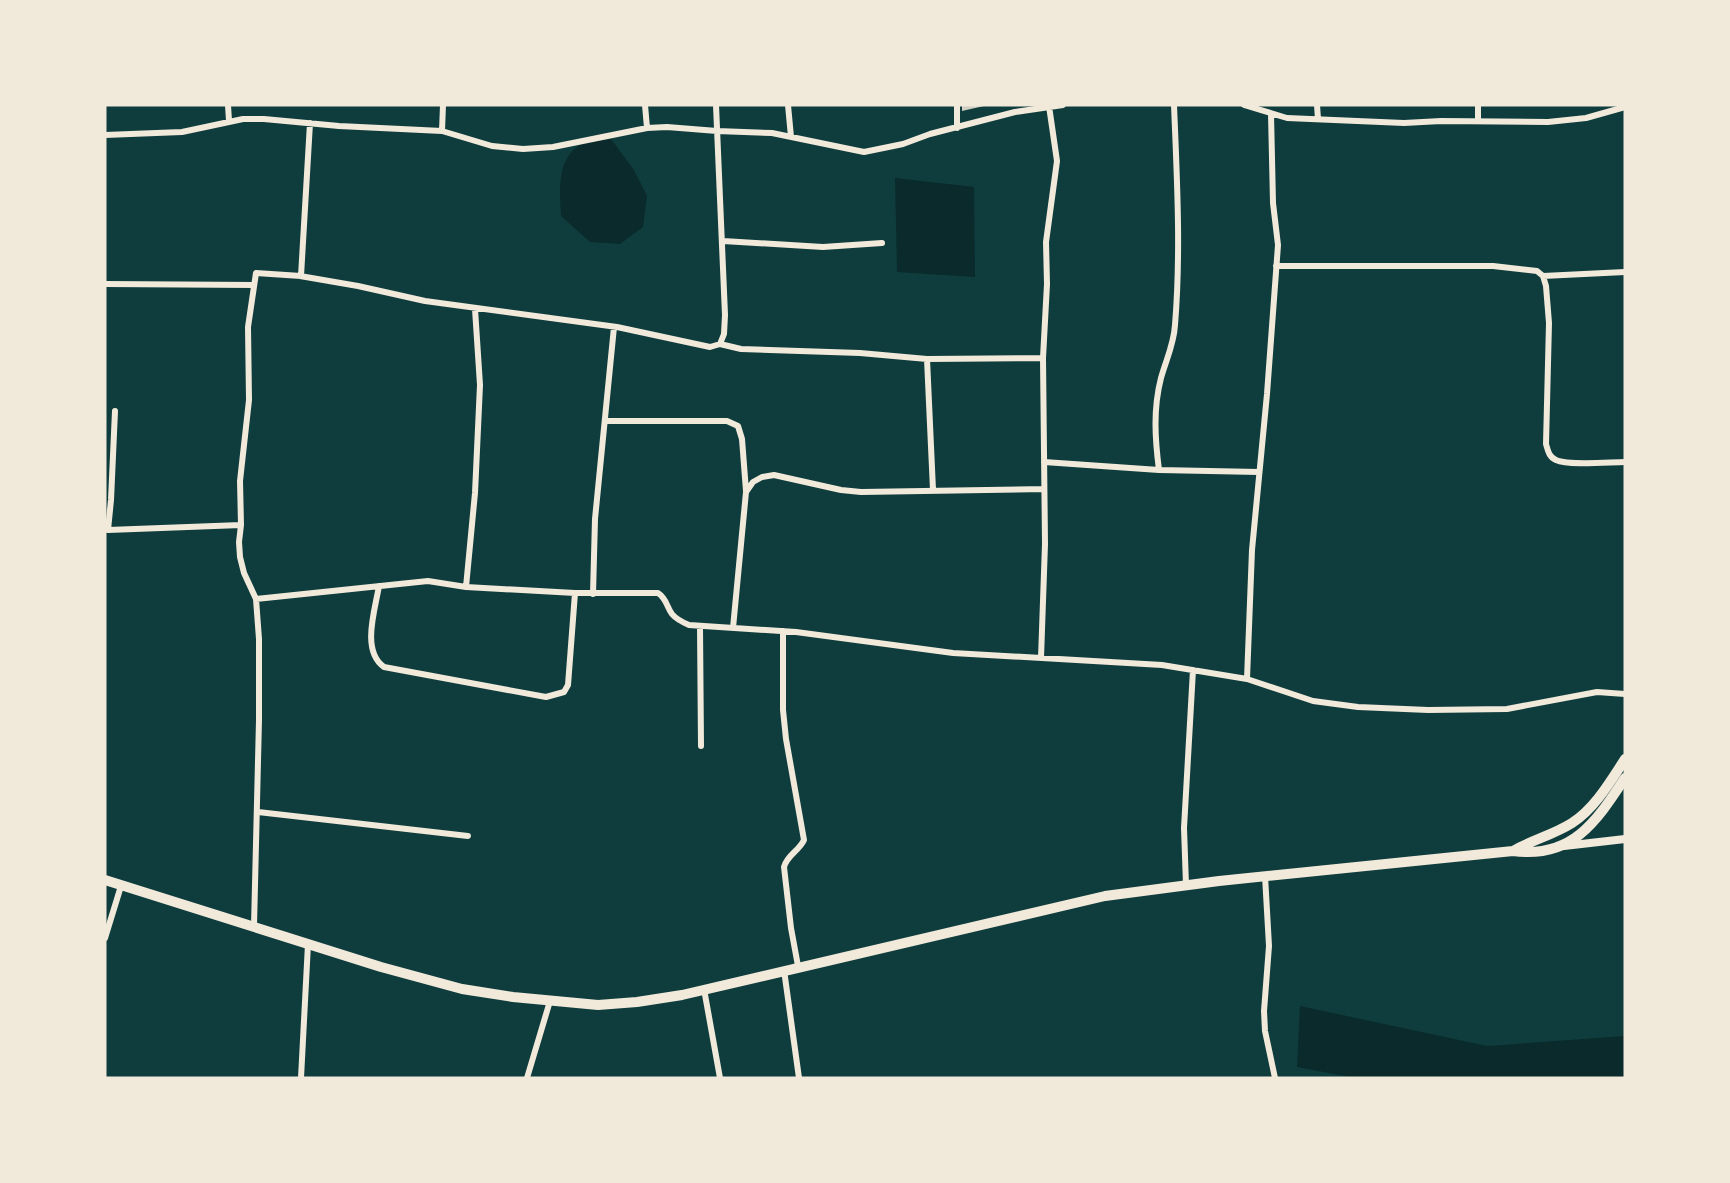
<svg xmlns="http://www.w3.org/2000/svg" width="1730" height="1183" viewBox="0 0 1730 1183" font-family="'Sofia Sans Condensed',sans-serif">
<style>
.water{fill:#0a2a2b}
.building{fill:#cfcfc3}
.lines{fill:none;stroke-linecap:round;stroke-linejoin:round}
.minor{stroke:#f1e9da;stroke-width:6}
.tertiary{stroke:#f1e9da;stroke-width:8}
.primary{stroke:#f1e9da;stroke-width:10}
</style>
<rect width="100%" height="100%" fill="#0f3d3e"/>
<path class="water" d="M 611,139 L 634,170 L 647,196 L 643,227 L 620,244 L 590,242 L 561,216 C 560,193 556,162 578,146 C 586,141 601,141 611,139 Z
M 895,178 L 974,187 L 975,277 L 897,272 Z
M 1300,1006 L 1487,1046 L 1625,1036 L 1625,1078 L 1355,1078 L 1297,1067 Z"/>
<path class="building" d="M 962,105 L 984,105 L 984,106 L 962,111 Z"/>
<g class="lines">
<path class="minor" d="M 228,105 L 229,121
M 645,105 L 647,128
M 788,105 L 791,137
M 1244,105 L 1287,118 L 1404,123 L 1441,121 L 1548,122 L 1586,118 L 1625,107
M 1317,105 L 1318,119
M 1478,121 L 1478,105
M 957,128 L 957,105
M 442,131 L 443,105
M 105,135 L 182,132 L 243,119 L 264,119 L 339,126 L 442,131 L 492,146 L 523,149 L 553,147 L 647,128 L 667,127 L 717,131 L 772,133 L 864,152 L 903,144 L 930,134 L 1015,112 L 1063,105
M 723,241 L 823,247 L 882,243
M 1276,266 L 1493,266 L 1537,271 L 1543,276 L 1546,286 L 1549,323 L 1546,444 C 1548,451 1549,457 1556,460 C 1569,466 1610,462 1625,462
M 300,276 L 358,286 L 425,301 L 617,327 L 710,347 L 720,344 L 724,334 L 725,315 L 716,105
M 1543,276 L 1625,272
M 105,284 L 254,285
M 720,344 L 741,349 L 860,353 L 927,359 L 933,490
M 927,359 L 1043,358
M 115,411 L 111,500 L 108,530 L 241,525
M 605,421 L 727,421 L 738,426 L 742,439 L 746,491
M 1044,462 L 1159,470 L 1259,472
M 1159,470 C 1155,439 1153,409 1161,378 C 1166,360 1174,344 1175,325 C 1181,252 1177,179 1174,105
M 379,586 C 375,610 361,651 384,667 L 546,697 L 564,692 L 568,685 L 575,593
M 466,587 L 475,493 L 480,385 L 475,309
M 593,594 L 595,519 L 614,327
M 256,599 L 428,581 L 466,587 L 575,593 L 658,593 C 667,599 666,606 672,614 C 676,619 682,622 689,625 L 796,632 L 953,653 L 1162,665 L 1247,679 L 1313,701 L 1358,707 L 1428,710 L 1507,709 L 1597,692 L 1625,694
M 700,627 L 701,746
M 733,628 L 746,492 L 753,482 L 762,477 L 774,475 L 841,490 L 861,492 L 1044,489
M 783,631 L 783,710 L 786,739 L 804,840 C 799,851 787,855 784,867 L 791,928 L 798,966
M 1041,658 L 1045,544 L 1043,358 L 1047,284 L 1046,242 L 1057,161 L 1049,106
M 1247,679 L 1252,550 L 1267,394 L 1278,245 L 1273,203 L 1271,114
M 258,812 L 468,836
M 1265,876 L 1269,946 L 1264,1011 L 1265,1031 L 1275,1078
M 1186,885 L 1184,828 L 1193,670
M 254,926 L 259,720 L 259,639 L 256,599 L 244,573 L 240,557 L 239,542 L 241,525 L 240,481 L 249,400 L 248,327 L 256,273 L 301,276 L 310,123
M 105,938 L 121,886
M 784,970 L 799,1078
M 704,989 L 720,1078
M 301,1078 L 308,944
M 527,1078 L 550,1001"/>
<path class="tertiary" d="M 1564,846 L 1625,839"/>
<path class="primary" d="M 1513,851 C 1532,840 1553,835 1572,823 C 1595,808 1610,782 1625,759
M 105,880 L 381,967 L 462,989 L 513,997 L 598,1005 L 637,1002 L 682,995 L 1105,896 L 1219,881 L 1513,851 C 1572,859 1596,822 1625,778"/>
</g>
<rect width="1730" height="1183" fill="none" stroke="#f1e9da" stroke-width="213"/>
</svg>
